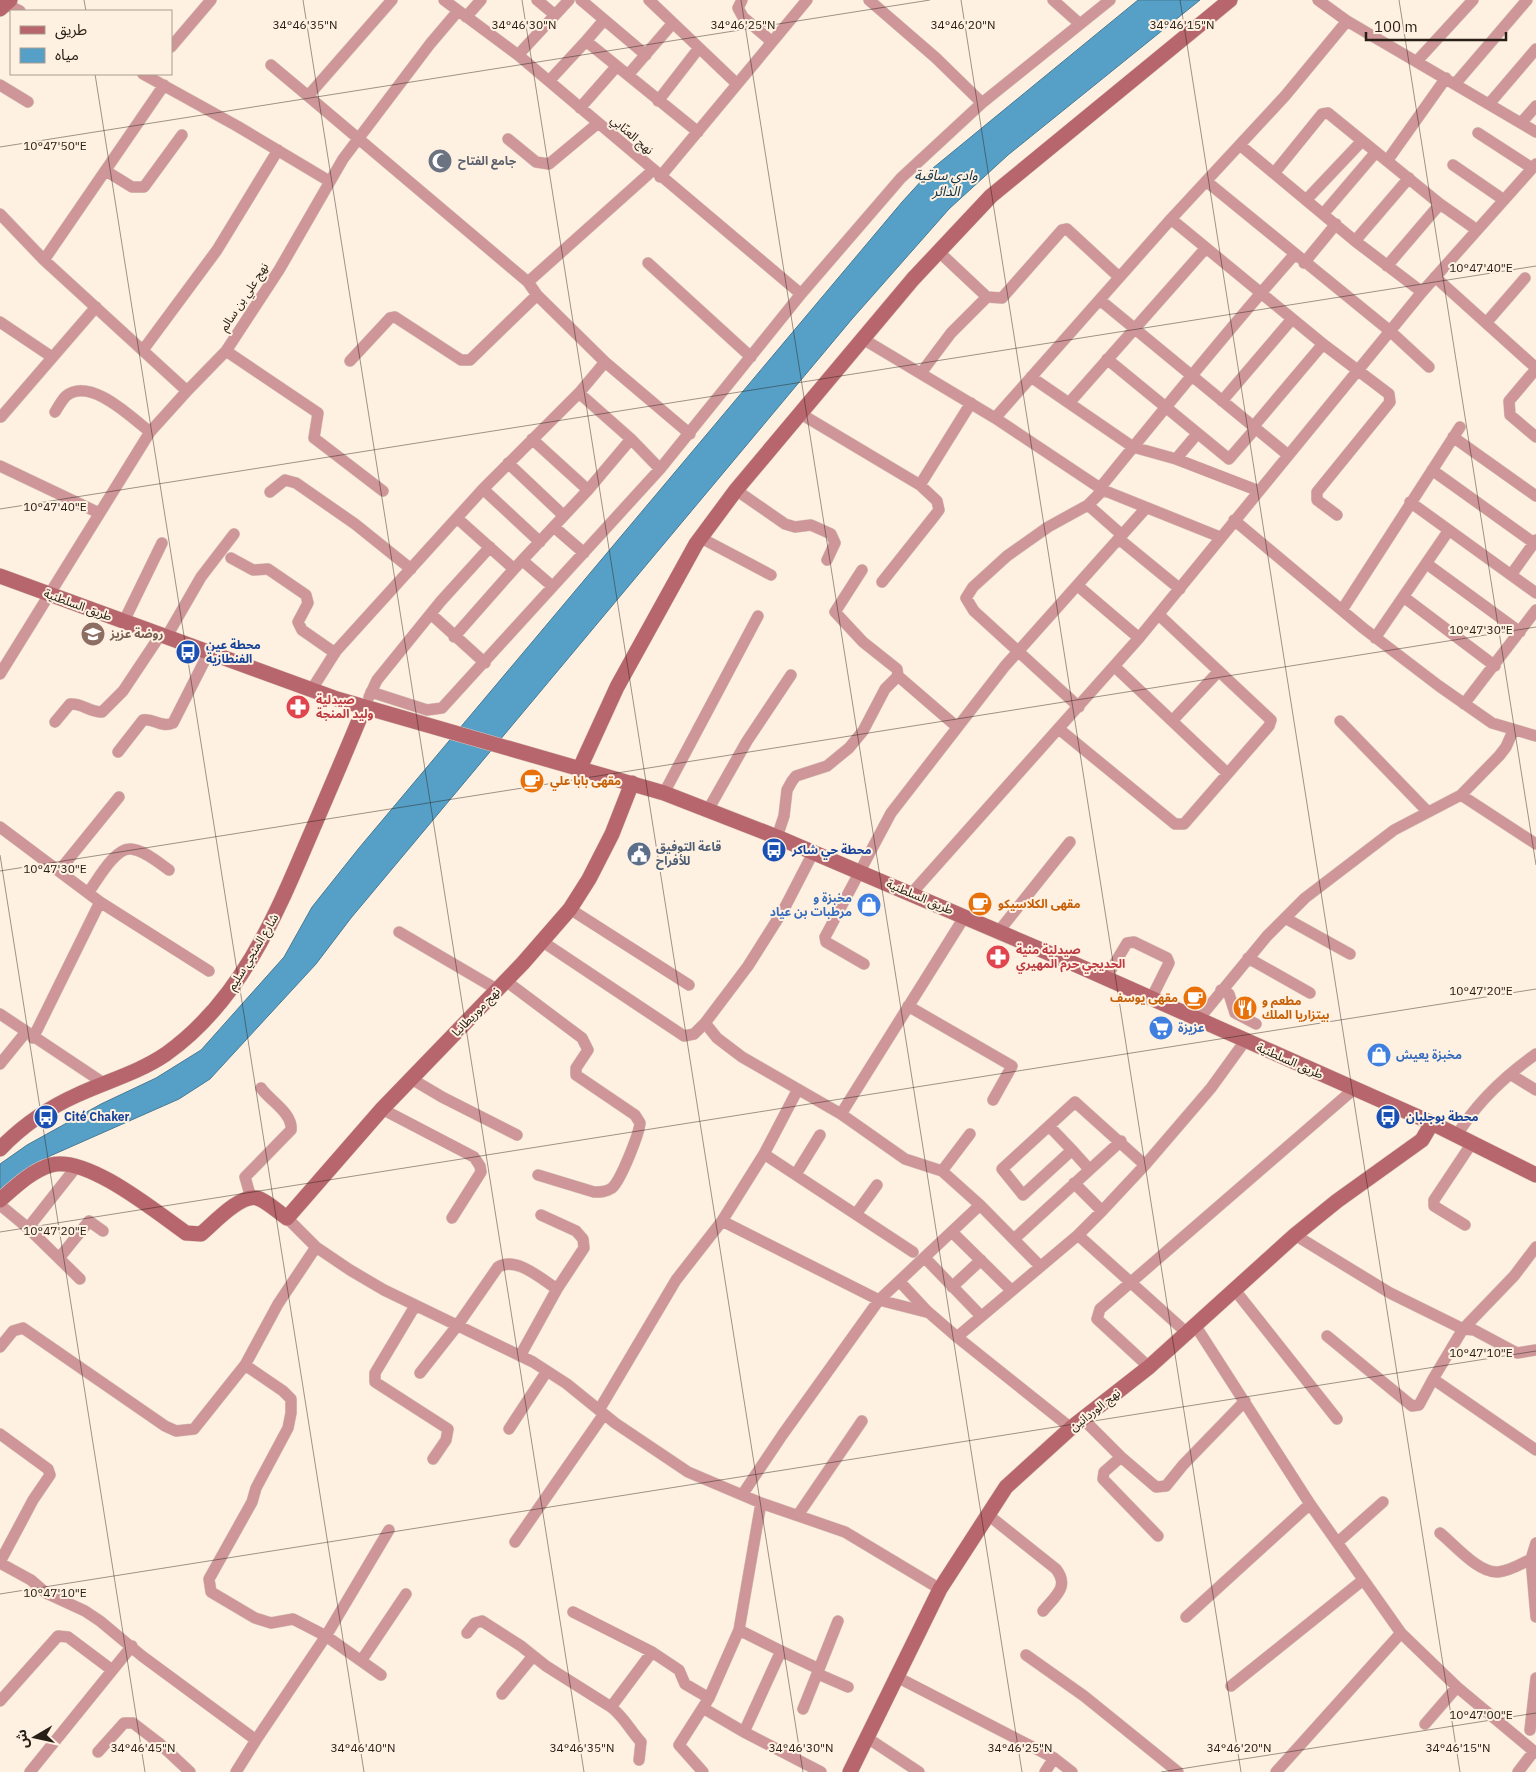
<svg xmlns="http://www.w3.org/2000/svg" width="1536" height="1772" viewBox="0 0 1536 1772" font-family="'IBM Plex Sans','Noto Sans Arabic',sans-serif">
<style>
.water{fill:#56a0c8;stroke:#487a93}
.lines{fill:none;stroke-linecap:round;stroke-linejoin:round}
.street-casing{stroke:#d8cbbd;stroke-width:12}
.secondary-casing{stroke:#d8cbbd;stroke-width:16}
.street{stroke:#cf9699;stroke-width:11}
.secondary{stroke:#b8666d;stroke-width:15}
.ticks{fill:none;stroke:#282016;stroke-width:1;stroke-opacity:0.45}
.labels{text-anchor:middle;stroke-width:4;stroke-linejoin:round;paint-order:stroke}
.street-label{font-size:12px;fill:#282016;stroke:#fff1e2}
.worship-label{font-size:12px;font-weight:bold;fill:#5b616d;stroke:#fff1e2;text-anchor:start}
.education-label{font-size:12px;font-weight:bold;fill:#785e54;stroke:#fff1e2;text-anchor:start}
.transit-label{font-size:12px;font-weight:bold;fill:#164399;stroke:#fff1e2;text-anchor:start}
.health-label{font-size:12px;font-weight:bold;fill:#be3a42;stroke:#fff1e2;text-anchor:start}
.food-label{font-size:12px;font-weight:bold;fill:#c56008;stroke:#fff1e2;text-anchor:start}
.service-label{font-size:12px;font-weight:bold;fill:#4e5e75;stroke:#fff1e2;text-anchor:start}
.shop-label{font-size:12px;font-weight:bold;fill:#366cbe;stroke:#fff1e2;text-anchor:start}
.water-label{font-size:14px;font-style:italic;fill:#0d2f40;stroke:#fff1e2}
.ticks-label{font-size:12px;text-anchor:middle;fill:#282016;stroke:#fff1e2;stroke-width:4;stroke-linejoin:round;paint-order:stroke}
</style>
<rect width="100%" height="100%" fill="#fff1e2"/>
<path class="water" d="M 1138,0 L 1200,0 L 1008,155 L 949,209 L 852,319 L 351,918 L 316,964 L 210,1079 L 179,1099 L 50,1156 L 38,1163 L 0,1193 L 0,1164 L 27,1145 L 101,1104 L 156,1078 L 201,1050 L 284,957 L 312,907 L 359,848 L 902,202 L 933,168 Z"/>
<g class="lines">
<defs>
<path id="street" d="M 392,0 L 308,96 L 528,282
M 444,0 L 518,55 L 801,294
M 537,0 L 555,15
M 581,0 L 646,55
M 649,0 L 737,84
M 742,0 L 738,8 L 743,17 L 772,42
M 1053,0 L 1080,24
M 1318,0 L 1347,21 L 1536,132
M 6,4 L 20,11
M 466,17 L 481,0
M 586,41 L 604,20
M 171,47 L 211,0
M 518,55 L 569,0
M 1417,61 L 1473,0
M 271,65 L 308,96
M 143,74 L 237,126 L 329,181
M 628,75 L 672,24
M 549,81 L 586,41 L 698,132
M 1455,84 L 1527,0
M 0,85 L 28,102
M 658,101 L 699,48
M 982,103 L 1110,0
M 1489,104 L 1536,49
M 580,108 L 616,67
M 1521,123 L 1536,106
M 1478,133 L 1532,168
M 508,139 L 536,162 L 549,164 L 597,124
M 1240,145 L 1355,241 L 1422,292
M 1387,161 L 1446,78
M 1453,165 L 1504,200
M 106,171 L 132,187 L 144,187 L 182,135
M 1275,172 L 1322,114 L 1328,113 L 1440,204 L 1387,266
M 660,177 L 807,0
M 1206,181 L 1390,331 L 1429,367
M 1307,199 L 1361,142
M 1440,204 L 1477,230
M 1324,213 L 1376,152
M 0,214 L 44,260 L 187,391
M 1171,219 L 1323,344 L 1389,394 L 1390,402 L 1317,492 L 1317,500 L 1337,515
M 1355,241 L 1409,178
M 938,251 L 987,297
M 44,260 L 164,85
M 648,263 L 751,357
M 1304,263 L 1336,224
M 1435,277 L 1536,368
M 1100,300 L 1288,455
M 0,322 L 52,357
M 1486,323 L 1525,278
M 863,339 L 995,418 L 1103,490 L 1220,537
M 143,350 L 217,250 L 278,150
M 226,351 L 318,413 L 314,438 L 383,491
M 1107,359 L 1229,459 L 1255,429
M 350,361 L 390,318 L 395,317 L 461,360 L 470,360 L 537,295
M 605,362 L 690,434
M 1536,369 L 1509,401 L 1510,415 L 1536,437
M 921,373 L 951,333 L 987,297 L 1002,298 L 1062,230 L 1067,229 L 1119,277
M 1031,377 L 1133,447 L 1176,459 L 1259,491
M 1222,401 L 1292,319
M 1069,403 L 1205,249
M 55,412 C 58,407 62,400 66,396 C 90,376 132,418 150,432
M 801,414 L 920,485 L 937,501 L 939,510 L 936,514 L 882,582
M 1,417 L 96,307
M 995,418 L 1171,219 L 1285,96 L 1347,21
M 1253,427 L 1323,344
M 1453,437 L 1536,496
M 532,439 L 588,490 L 631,439 L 579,393
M 631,439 L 660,469
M 1176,459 L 1197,434
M 508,463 L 564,516
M 0,466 L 99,513
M 1432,470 L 1534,543
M 920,485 L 971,403
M 1100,488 C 1164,409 1227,331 1294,255
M 483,489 L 540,542
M 736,490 L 785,524 L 795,527 L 811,525 L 831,534 L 835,543 L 827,560
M 270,492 L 285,480 L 296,483 L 355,524 L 411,569
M 1410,502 L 1536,593
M 1088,505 L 1122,535
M 1234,520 L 1363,628 L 1439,686 L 1492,723 L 1536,736
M 554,527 L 584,553
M 701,538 L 771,575
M 1119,539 L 1180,589
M 231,558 L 253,570 L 268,569 L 306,595 L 308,603 L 298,622 L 302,630 L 335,653
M 523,561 L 552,586
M 1427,564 L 1520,632
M 514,569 L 588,490
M 862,570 L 835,612 L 863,642 L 897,669 L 898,676
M 1511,575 L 1536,540
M 1078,586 L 1139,638
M 1405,598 L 1495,666
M 1342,610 L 1460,427
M 432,615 L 485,663
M 124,621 L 162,543
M 167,636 L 201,577 L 234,534
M 454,637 L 514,569 L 458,519
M 1375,638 L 1449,530
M 1114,666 L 1227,773
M 0,674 L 150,432 L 187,391 L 226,351 L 279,270 L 343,159 L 430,44 L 458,11
M 312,689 L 336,651 L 483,489 L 579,393 L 605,362 L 537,295 L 528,282 L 652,171
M 371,692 L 427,710 L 442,708 L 660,469 L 801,294 L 901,178 L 982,103 L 936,58 L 869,0
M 369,697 L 377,680 L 441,601 L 490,547
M 1464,704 L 1536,610
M 1079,707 L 974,611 L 966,598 L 973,587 L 1007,556 L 1048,527 L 1088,505 L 1103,490
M 1172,721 L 1219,671
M 1340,721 L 1428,812
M 55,722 L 70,704 C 83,703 88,712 102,712 L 123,691 L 161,634
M 1059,729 L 1175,824 L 1184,824 L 1269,726 L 1271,720 L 1159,615
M 118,752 L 143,720 C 154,718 161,728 173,723 L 209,652
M 664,793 L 758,616
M 1461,795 L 1536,844
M 708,810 L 747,741 L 791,675
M 0,827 L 100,902 L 209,971
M 777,837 L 784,816 L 787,790 L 792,781 L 796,776 L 827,766 L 849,748 L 863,731 L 885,689 L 898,676 L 956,726
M 59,871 L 119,797
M 88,893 C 97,881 115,847 131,849 C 144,850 159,863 169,870
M 911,894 L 1139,638 L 1422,292 L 1536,164
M 570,909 L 689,985
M 1285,918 L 1350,954
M 999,931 L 1070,842
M 399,932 L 498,990
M 543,942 L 684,1036 L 694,1034 L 705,1023
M 1248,958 L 1310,993
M 864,964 L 826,942 L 825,937 L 891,813 L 1005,666 L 1146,508
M 1106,978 L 1127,943 L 1134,942 L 1167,958 L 1169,963 L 1151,999
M 506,981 L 582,1038 L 588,1050 L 576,1068 L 576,1075 L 635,1115 L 640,1123 C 639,1134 621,1180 612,1188 C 606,1192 601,1192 594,1192 L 538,1175
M 1221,990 L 1229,994 L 1235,1013 L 1256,1024
M 908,1006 L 1012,1066 L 993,1100
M 0,1014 L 105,1084
M 1198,1020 L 1267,936 L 1305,898 L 1394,830 L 1461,795 L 1499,756 L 1506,747 L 1513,731
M 33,1038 L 100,902
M 0,1064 L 26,1032
M 1510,1074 L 1536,1090
M 410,1078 L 442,1097 L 517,1135
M 382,1109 L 474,1157 L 480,1166 L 481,1172 L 452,1218
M 841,1114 L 965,916
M 1049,1126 L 1072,1150
M 1457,1135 C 1477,1102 1505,1076 1536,1054
M 764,1154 L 913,1252
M 1089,1169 L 1072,1150 L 1023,1195 L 1002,1169 L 1075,1102 L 1145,1165
M 942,1171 L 970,1134
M 796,1174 L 820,1135
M 1074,1183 L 1102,1211
M 251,1198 L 245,1177 L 291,1130 C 293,1113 270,1101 261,1088
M 0,1205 L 28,1228 L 80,1279
M 980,1205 L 1040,1266
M 856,1214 L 877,1185
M 287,1218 L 316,1247 L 350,1270 L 384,1290 L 533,1362 L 567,1384 L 615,1423 L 688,1472 L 761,1503 L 845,1532 L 940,1589
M 722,1221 L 764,1154 L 798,1089
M 1465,1225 L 1434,1206 L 1434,1200 L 1472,1143
M 28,1228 L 77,1166
M 952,1232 L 1011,1290
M 1078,1235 L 1187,1333
M 1295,1235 L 1390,1293 L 1463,1329 L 1433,1379 L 1536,1450
M 1014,1239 L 1121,1141
M 316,1247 L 278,1304 L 245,1365 L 283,1391 L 291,1399 L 291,1413 L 288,1428 L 256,1488 L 252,1502 L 209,1579 L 211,1592 L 255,1618 L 271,1623 L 293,1619 L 326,1636 L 381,1675
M 60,1257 L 89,1221 L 103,1231
M 925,1258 L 981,1316
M 900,1282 L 927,1311 L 957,1337 L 1078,1235 L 1102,1211 L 1145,1165 L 1211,1088 L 1245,1041
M 952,1287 L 981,1260
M 1234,1289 L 1337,1419
M 415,1306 L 375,1373 L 375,1382 L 448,1429 L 446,1440 L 433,1459
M 1195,1325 L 1310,1504 L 1401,1633 L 1457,1687 L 1536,1753
M 1463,1329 L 1514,1276 L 1536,1247
M 1463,1329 L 1474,1330 L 1517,1353 L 1536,1350
M 1327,1336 L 1412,1406 L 1419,1405 L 1433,1379
M 957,1337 L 1071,1428
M 0,1347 L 13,1331 L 23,1328 L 165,1426 L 176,1431 L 194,1429 L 245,1365
M 520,1356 L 557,1289 L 584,1248 L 583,1239 L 576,1231 L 541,1215
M 1149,1367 L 1097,1319 L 1100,1309 L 1354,1089
M 420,1373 L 457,1326 L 498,1267 C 517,1256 541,1279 557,1289
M 599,1410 L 676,1280 L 722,1221 L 879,1300 L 926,1312
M 1083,1419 L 1121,1457 L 1156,1487 L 1166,1486 L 1183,1465 L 1245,1401
M 509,1429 L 547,1371
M 0,1434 L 48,1469 L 50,1475 L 33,1500 L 0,1562
M 1121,1457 L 1104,1472 L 1103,1479 L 1158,1536
M 742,1495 L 783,1434 L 879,1300 L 980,1205 L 942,1171 L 905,1159 L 841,1114 L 742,1057 L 717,1038 L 705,1023 L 748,966 L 784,909 L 814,851
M 987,1514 L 1056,1569 C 1070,1587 1055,1596 1043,1611
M 798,1515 L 862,1421
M 1440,1533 C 1455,1545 1478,1573 1498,1572 C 1510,1571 1521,1564 1531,1559
M 515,1542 L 604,1414
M 1338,1542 L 1383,1502
M 1536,1543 L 1531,1559 L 1536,1617
M 0,1563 L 31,1580 L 46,1593 L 85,1611 L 100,1621 L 142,1656 L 256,1740 L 236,1772
M 573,1612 L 652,1652 L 679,1670 L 685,1684 L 709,1698
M 1186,1617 L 1310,1504
M 739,1630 L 781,1651 L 744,1732
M 467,1633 L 475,1623 L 482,1621 L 521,1646 L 546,1666 L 611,1707 L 652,1652
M 781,1651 L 819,1669 L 803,1709
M 1026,1655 L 1084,1696 L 1178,1772
M 361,1661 L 406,1594
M 819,1669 L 838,1621
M 818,1674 L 848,1687
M 895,1676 L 1054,1758 L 1045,1772
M 1231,1686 L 1363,1580
M 502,1694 L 533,1656
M 0,1701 L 58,1636 L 68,1637 L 112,1670
M 611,1707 C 624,1717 630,1730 641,1742 L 639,1760
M 703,1708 L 744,1732 L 821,1772
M 1425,1724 L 1457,1687
M 1530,1730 L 1536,1678
M 866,1737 L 919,1772
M 256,1740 L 326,1636 L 389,1530
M 98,1752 L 124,1723 L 133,1723 L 159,1743 L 190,1772
M 1054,1758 L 1072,1772
M 30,1772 L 132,1646
M 703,1772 L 679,1745 L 709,1698 L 739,1630 L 761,1503
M 1276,1772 L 1401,1633
M 1518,1772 L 1534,1751"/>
<path id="secondary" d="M 0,9 L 10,0
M 0,576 L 337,699 L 664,793 L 777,837 L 1072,963 L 1432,1123 L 1536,1175
M 579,770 L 617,687 L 696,544 L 736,490 L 913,279 L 991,196 L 1230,0
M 0,1149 C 22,1126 48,1108 77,1095 C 107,1081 138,1073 166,1054 C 239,1002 274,920 308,840 C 327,796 346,752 364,708
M 0,1200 C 15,1187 31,1171 51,1165 C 87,1155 156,1212 186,1233 L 201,1234 C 213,1224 240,1194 257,1198 C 267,1201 278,1212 287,1218 L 382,1109 L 523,963 L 570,909 L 589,879 L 612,834 L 632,783
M 850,1772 L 940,1589 L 1006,1487 L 1071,1428 L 1149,1367 L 1295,1235 L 1337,1201 L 1422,1140 L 1432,1123"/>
</defs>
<use href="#street" class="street-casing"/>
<use href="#secondary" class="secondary-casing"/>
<use href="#street" class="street"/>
<use href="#secondary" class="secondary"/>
</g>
<path class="ticks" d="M 84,0 L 86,11M 303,0 L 584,1772M 522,0 L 803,1772M 741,0 L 1022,1772M 961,0 L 1241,1772M 1180,0 L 1460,1772M 1399,0 L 1536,865M 95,74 L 364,1772M 0,147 L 930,0M 0,509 L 1536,266M 0,855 L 145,1772M 0,871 L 1536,627M 0,1232 L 1536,989M 0,1594 L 1536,1351M 1161,1772 L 1536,1713"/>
<defs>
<symbol id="mosque-disc" viewBox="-11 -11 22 22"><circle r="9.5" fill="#6b7280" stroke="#fff1e2"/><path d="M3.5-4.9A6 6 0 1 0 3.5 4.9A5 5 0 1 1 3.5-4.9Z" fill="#fff"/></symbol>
<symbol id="school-disc" viewBox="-11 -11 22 22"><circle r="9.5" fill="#8d6e63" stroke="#fff1e2"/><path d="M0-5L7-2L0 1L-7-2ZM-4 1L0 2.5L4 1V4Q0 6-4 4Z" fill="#fff"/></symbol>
<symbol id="bus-disc" viewBox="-11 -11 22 22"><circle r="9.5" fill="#1a4fb4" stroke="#fff1e2"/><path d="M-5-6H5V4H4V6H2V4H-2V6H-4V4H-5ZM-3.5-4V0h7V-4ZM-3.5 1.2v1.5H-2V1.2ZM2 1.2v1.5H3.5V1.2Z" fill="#fff"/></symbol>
<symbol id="pharmacy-disc" viewBox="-11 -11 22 22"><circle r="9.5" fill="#e0444e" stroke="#fff1e2"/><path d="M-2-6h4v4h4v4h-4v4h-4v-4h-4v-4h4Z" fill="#fff"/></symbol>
<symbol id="cafe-disc" viewBox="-11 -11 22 22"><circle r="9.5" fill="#e8710a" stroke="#fff1e2"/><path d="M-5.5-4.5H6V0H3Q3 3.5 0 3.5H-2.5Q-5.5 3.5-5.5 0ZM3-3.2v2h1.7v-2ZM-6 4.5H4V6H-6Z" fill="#fff"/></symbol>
<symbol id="civic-disc" viewBox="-11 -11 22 22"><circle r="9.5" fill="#5c6f8a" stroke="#fff1e2"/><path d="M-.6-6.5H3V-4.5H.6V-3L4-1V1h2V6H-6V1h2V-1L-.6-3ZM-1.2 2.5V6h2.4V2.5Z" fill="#fff"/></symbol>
<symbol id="shop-disc" viewBox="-11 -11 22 22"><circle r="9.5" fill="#3f7fe0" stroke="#fff1e2"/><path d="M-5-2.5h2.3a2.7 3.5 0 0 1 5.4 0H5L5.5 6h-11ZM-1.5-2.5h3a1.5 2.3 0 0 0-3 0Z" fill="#fff"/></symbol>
<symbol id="restaurant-disc" viewBox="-11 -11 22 22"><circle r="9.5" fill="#e8710a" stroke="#fff1e2"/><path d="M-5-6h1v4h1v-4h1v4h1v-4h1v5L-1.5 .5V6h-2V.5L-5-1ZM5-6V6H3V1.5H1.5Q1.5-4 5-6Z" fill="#fff"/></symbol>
<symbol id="supermarket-disc" viewBox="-11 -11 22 22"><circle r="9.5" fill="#3f7fe0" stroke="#fff1e2"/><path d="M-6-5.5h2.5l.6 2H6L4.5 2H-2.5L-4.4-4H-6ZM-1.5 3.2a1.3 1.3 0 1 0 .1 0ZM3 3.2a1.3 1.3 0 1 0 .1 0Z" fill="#fff"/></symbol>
</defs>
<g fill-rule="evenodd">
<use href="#mosque-disc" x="426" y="147" width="28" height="28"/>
<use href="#school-disc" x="79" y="620" width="28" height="28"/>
<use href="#bus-disc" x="174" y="638" width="28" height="28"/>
<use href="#pharmacy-disc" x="284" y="693" width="28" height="28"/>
<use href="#cafe-disc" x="518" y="767" width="28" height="28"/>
<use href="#bus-disc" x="760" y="836" width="28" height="28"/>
<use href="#civic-disc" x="625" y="840" width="28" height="28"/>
<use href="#cafe-disc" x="966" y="890" width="28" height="28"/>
<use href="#shop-disc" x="855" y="891" width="28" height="28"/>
<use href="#pharmacy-disc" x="984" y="943" width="28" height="28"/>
<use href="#cafe-disc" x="1181" y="984" width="28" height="28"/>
<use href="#restaurant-disc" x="1231" y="994" width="28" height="28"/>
<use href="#supermarket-disc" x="1147" y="1014" width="28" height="28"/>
<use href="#shop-disc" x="1365" y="1041" width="28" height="28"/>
<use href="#bus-disc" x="32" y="1103" width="28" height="28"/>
<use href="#bus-disc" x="1374" y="1103" width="28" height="28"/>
</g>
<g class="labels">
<g class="street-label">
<text transform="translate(632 135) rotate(41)" y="4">نهج العنّابي</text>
<text transform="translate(244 297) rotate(-57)" y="4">نهج علي بن سالم</text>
<text transform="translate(78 605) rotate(20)" y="4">طريق السلطنية</text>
<text transform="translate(920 897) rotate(23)" y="4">طريق السلطنية</text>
<text transform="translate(253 952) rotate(-59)" y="4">شارع المنجي سليم</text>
<text transform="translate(476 1012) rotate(-46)" y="4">نهج موريطانيا</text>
<text transform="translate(1290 1061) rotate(24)" y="4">طريق السلطنية</text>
<text transform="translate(1095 1410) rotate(-38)" y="4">نهج الوردانين</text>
</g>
<g class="worship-label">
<text x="458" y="165">جامع الفتاح</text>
</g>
<g class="education-label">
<text x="110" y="638">روضة عزيز</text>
</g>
<g class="transit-label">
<text x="206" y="649">محطة عين<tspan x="206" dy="14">الفنطازية</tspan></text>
<text x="792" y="854">محطة حي شاكر</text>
<text x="64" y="1121">Cité Chaker</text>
<text x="1406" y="1121">محطة بوجلبان</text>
</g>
<g class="health-label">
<text x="316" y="704">صيدلية<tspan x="316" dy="14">وليد المنجة</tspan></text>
<text x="1016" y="954">صيدلية منية<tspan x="1016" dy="14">الحديجي حرم المهيري</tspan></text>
</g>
<g class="food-label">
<text x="550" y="785">مقهى بابا علي</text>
<text x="998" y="908">مقهى الكلاسيكو</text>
<text x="1178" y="1002" text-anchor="end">مقهى يوسف</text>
<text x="1262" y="1005">مطعم و<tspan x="1262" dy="14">بيتزاريا الملك</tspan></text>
</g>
<g class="service-label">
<text x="656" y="851">قاعة التوفيق<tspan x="656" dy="14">للأفراح</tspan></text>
</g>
<g class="shop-label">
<text x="852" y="902" text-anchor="end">مخبزة و<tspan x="852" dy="14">مرطبات بن عياد</tspan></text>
<text x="1178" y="1032">عزيزة</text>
<text x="1396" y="1059">مخبزة يعيش</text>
</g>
<g class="water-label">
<text x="946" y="180">وادي ساقية<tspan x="946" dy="16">الدائر</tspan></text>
</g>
</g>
<g class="ticks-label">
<text x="305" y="29">34°46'35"N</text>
<text x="524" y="29">34°46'30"N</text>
<text x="743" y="29">34°46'25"N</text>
<text x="963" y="29">34°46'20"N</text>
<text x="1182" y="29">34°46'15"N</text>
<text x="55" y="150">10°47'50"E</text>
<text x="1481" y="272">10°47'40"E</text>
<text x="55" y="511">10°47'40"E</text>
<text x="1481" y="634">10°47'30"E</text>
<text x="55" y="873">10°47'30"E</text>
<text x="1481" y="995">10°47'20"E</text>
<text x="55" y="1235">10°47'20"E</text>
<text x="1481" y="1357">10°47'10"E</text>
<text x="55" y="1597">10°47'10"E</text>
<text x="1481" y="1719">10°47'00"E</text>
<text x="143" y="1752">34°46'45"N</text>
<text x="363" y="1752">34°46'40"N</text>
<text x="582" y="1752">34°46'35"N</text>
<text x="801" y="1752">34°46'30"N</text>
<text x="1020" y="1752">34°46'25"N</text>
<text x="1239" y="1752">34°46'20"N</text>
<text x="1458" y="1752">34°46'15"N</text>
</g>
<rect x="10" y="10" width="162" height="65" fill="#fff1e2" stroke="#a99d90"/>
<rect x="20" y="26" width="25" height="8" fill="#b8666d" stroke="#a99d90"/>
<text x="55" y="35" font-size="15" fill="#282016">طريق</text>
<rect x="20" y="48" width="25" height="15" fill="#56a0c8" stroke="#a99d90"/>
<text x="55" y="60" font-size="15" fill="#282016">مياه</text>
<g transform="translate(35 1737) rotate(261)" stroke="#fff1e2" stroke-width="4" paint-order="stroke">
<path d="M0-4L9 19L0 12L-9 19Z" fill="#282016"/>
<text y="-8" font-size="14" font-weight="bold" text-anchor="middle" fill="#282016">ش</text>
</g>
<path d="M1366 32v8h140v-8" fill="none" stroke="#282016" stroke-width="2.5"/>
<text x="1374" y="32" font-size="15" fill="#282016" stroke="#fff1e2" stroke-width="4" paint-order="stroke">100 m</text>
</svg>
